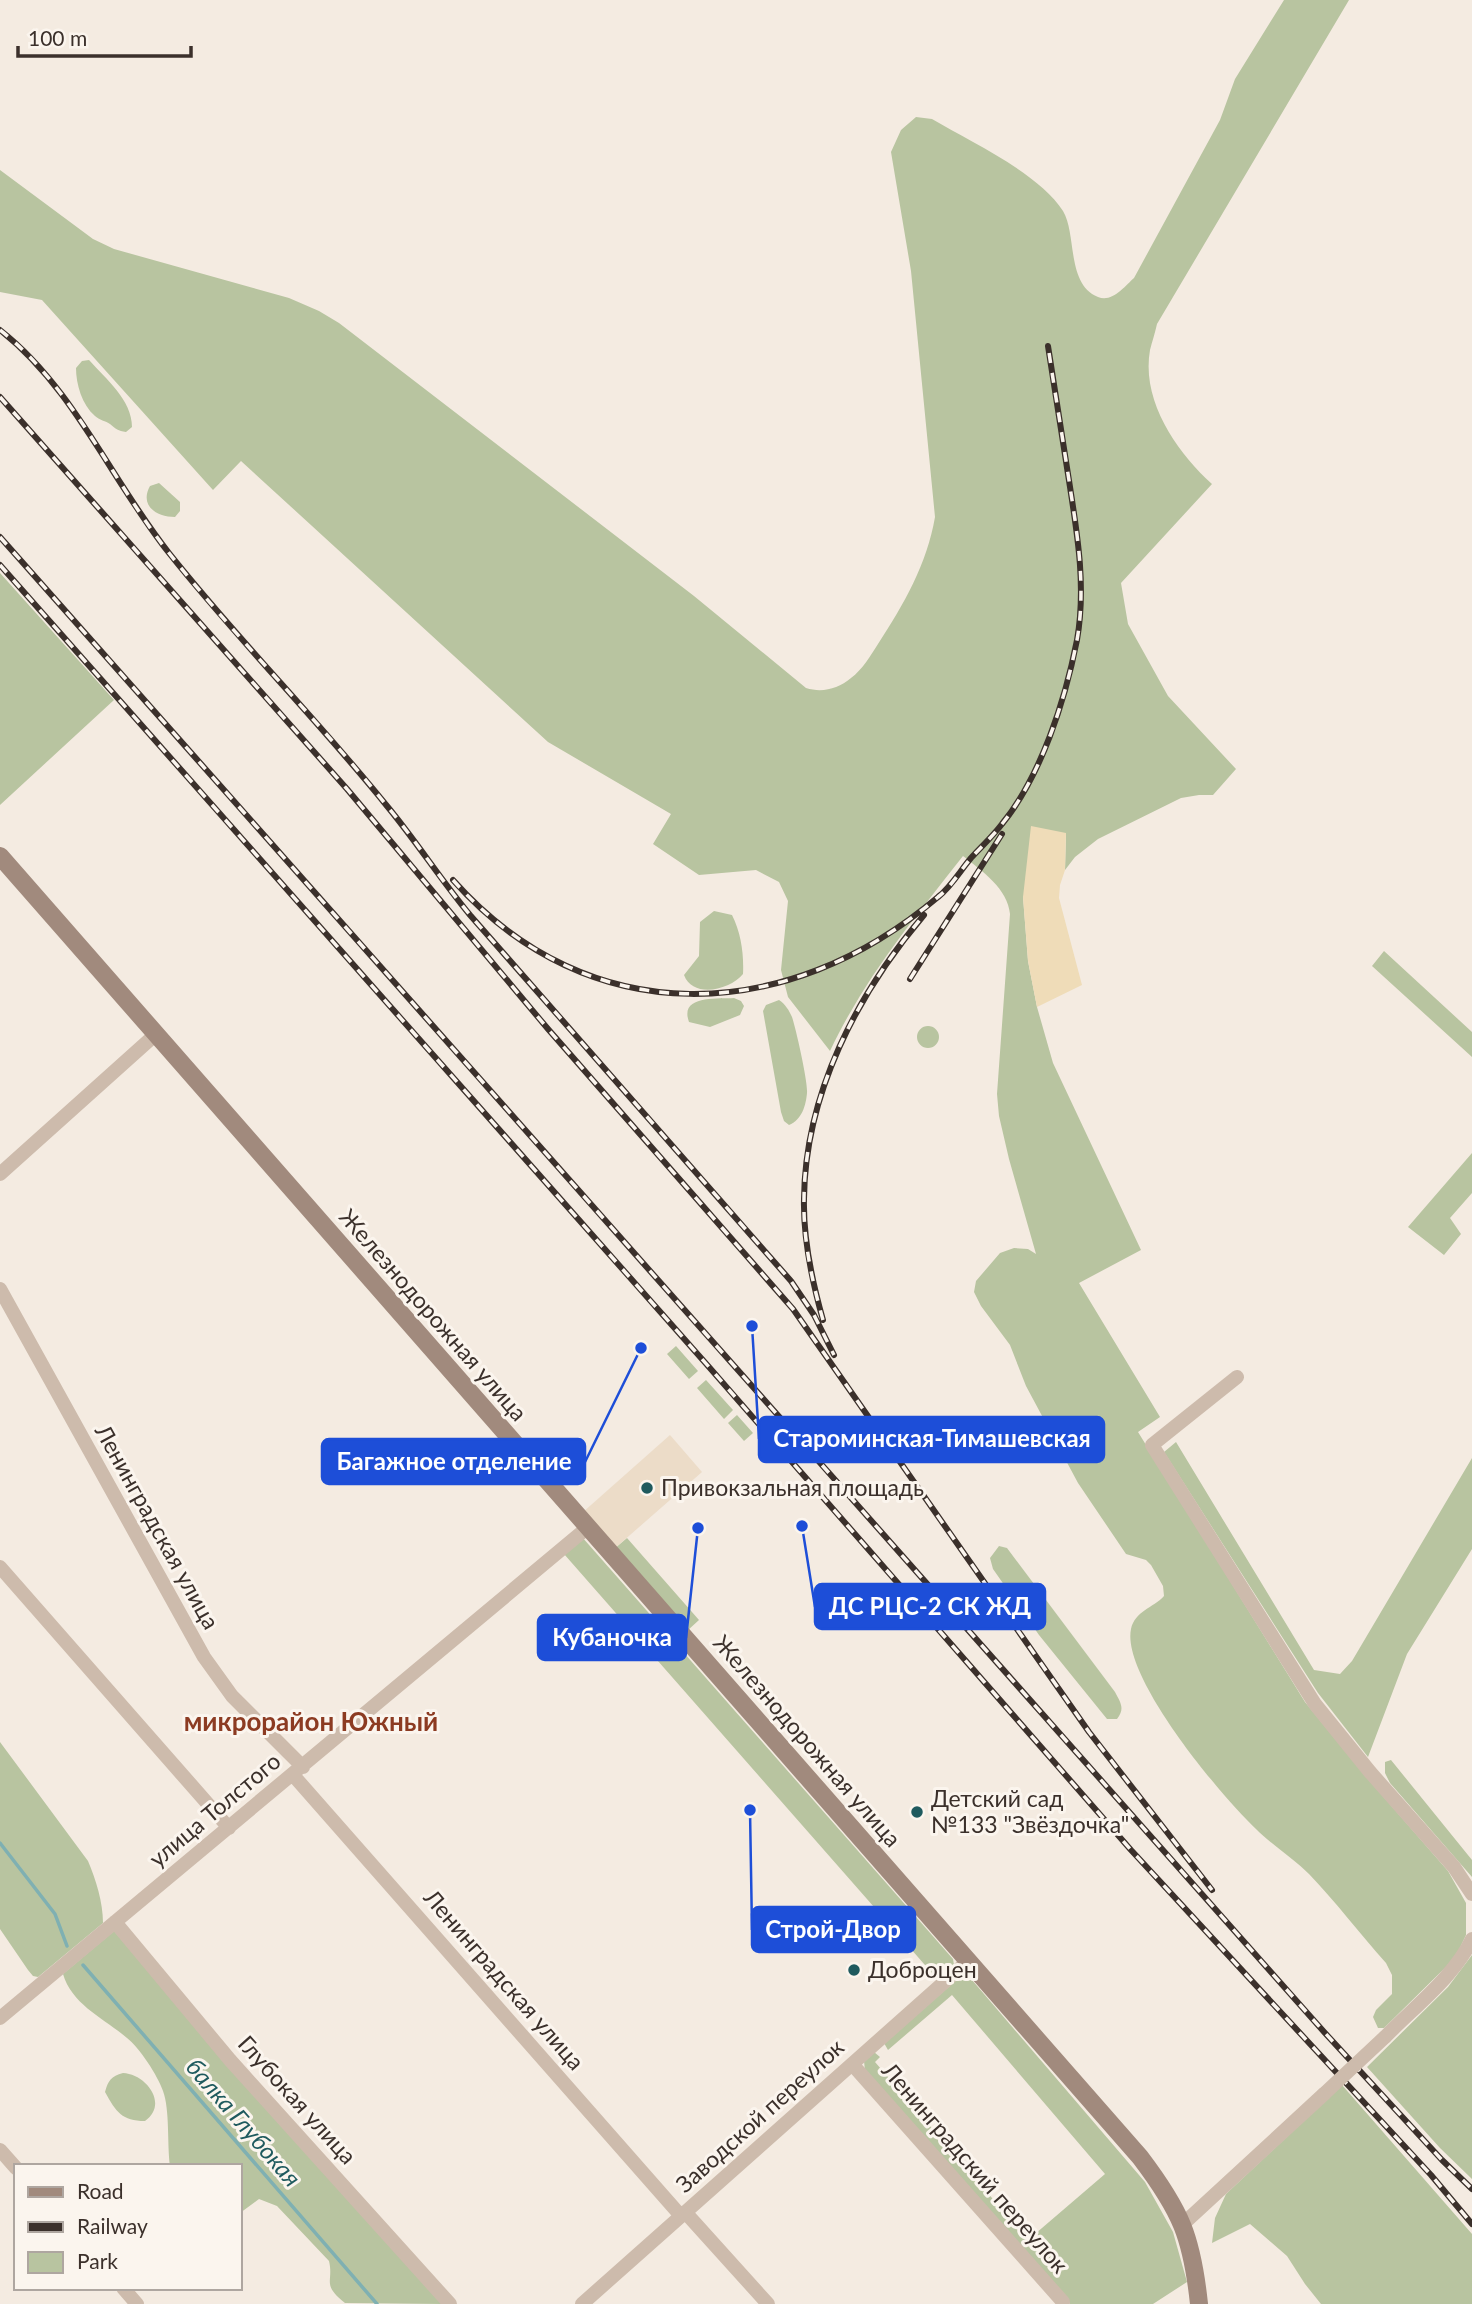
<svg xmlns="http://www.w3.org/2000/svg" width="1472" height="2304" viewBox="0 0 1472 2304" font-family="Lato,sans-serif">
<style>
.green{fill:#b8c4a0}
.sand{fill:#efdcb8}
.plaza{fill:#ecdcc8}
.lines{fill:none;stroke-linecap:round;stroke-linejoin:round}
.stream{stroke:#7fb0b2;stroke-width:3.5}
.street{stroke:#cdbbac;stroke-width:14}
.secondary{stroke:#a18a7d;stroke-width:18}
.rail-casing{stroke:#3b302b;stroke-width:6}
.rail{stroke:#fbf5ee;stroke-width:3.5;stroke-dasharray:10;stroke-linecap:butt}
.street-bridge{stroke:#cdbbac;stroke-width:14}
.poi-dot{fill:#1f5a5e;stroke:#fbf5ee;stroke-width:2.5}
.labels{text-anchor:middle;stroke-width:6;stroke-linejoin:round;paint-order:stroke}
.street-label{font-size:23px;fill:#3b302b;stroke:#fbf5ee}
.poi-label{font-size:23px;fill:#3b302b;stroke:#fbf5ee;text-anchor:start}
.water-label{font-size:24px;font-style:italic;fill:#1f5a5e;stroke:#fbf5ee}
.quarter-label{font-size:26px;font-weight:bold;fill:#8c3b22;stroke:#fbf5ee}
.leader{fill:none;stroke:#1d4ed8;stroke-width:2.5}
.callout-dot{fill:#1d4ed8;stroke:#fbf5ee;stroke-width:2.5}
.callout{fill:#1d4ed8;stroke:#1d4ed8;stroke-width:2.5}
.callout-label{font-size:24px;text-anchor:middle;font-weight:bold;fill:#fff}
</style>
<rect width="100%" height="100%" fill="#f4ebe1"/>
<path class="green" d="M 1284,0 L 1349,0 L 1157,324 C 1155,333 1152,342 1150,350 C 1141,401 1177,452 1212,484 L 1121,583 L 1128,624 L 1168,696 L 1236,769 L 1213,795 L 1199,795 L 1181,798 L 1098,839 L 1075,857 L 1065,870 L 1066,833 L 1023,897 L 1028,961 L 1037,1007 L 1053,1063 L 1141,1250 L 1079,1283 L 1160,1417 L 1138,1432 L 1305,1702 L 1368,1779 L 1448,1871 L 1466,1903 L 1466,1935 L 1455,1958 L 1384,2028 L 1378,2028 L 1373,2017 L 1376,2010 L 1392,1994 L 1392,1975 L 1386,1963 C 1360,1934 1336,1902 1309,1874 C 1293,1858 1272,1845 1256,1829 C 1221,1796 1121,1676 1131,1629 C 1135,1611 1153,1608 1164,1596 L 1163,1586 L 1151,1565 L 1146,1560 L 1126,1554 L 1078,1483 L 1026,1386 L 1010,1345 L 981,1306 L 974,1292 L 976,1281 L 1000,1253 L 1014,1248 L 1028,1249 L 1036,1254 L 1009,1159 L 999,1116 L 997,1094 L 1010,914 C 1008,889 982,871 963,856 C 913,920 865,977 830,1051 L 788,997 L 781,970 L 788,901 L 779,882 L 756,870 L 699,875 L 653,844 L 671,814 L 548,742 L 241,461 L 213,490 L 42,300 L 0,292 L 0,170 L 93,239 L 114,249 L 289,298 L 319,311 L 339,323 L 694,596 L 806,688 C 822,693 838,689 851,678 C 862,670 871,655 878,644 C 904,604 927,564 935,517 L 911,271 L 891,152 L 901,130 L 916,117 L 932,119 C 971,142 1039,173 1063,211 C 1077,234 1066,284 1098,297 C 1112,303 1125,286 1134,278 L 1220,120 L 1235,79 Z
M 89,360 C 106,379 132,400 132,427 L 126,432 C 118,431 116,429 110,424 C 106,421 99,420 95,416 C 82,405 76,384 76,368 L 82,361 Z
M 159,483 L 180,502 L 180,511 L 175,517 C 157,517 139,506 150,486 Z
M 0,573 L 114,700 L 0,805 Z
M 714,911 L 732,915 C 741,933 744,954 743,974 C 730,990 693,999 684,975 L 699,956 L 700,922 Z
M 1384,951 L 1472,1032 L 1472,1057 L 1372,966 Z
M 734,998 L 741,1001 L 744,1006 L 740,1015 L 710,1027 L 689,1022 C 679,995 717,999 734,998 Z
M 779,1000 C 785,1004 789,1010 792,1017 C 796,1029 808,1082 807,1093 C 806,1105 802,1120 789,1125 L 784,1121 L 781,1112 L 763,1011 L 766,1005 Z
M917 1037a11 11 0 1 1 22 0a11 11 0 1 1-22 0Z
M 1472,1153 L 1472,1193 L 1450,1218 L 1461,1234 L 1444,1255 L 1408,1227 Z
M 676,1346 L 698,1371 L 689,1379 L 667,1354 Z
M 706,1380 L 733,1410 L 724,1419 L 697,1388 Z
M 737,1415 L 753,1433 L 744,1441 L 728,1423 Z
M 1176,1442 L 1314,1670 L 1340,1674 L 1352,1661 L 1472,1458 L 1472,1549 L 1407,1654 L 1368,1757 L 1318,1693 L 1164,1452 Z
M 582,1537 L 953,1959 L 954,1965 L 939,1981 L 564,1554 Z
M 627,1538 L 699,1620 L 687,1631 L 614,1549 Z
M 999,1546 L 1007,1548 L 1115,1692 C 1121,1703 1125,1709 1117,1719 L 1107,1719 L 1039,1635 L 993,1569 L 990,1558 Z
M 0,1742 L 88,1861 C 96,1880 103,1902 103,1923 L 38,1977 L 33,1976 L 28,1970 L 0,1929 Z
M 1391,1760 L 1472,1860 L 1472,1877 L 1390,1783 L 1385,1773 L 1385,1762 Z
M 114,1931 L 442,2304 L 345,2303 C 321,2284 334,2282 329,2261 L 277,2206 L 259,2199 L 240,2213 L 240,2166 L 170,2166 C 167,2144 170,2110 163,2091 C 158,2076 139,2047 127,2038 C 105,2019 72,2005 63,1974 Z
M 1472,1955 L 1472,2179 L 1440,2148 L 1367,2067 L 1448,1987 Z
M 959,1978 L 972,1980 L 1145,2182 L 1173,2232 L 1187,2282 L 1153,2304 L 1070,2304 L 865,2071 L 864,2061 L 874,2052 L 880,2057 L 875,2062 L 1028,2240 L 1105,2174 L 952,1995 L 888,2050 L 884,2043 Z
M 123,2073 C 146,2074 169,2104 145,2121 C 122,2121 116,2112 105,2092 C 108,2081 111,2076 123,2073 Z
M 1342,2085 L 1472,2234 L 1472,2304 L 1321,2304 L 1305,2284 L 1287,2256 L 1250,2224 L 1212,2243 L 1215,2218 L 1226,2194 Z"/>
<path class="sand" d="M 1031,826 L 1066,833 L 1065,870 L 1060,885 L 1059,898 L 1082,985 L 1037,1007 L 1028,961 L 1023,897 Z"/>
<path class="plaza" d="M 670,1435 L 702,1472 L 614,1549 L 582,1513 Z"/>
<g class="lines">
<path class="stream" d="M 0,1843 L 55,1914 L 67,1946
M 83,1965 L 377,2304"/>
<path class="street" d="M 0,1174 L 156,1034
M 0,1289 L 204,1657 L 232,1696 L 303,1767
M 1237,1377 L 1152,1445 L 1315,1704 L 1370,1772 L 1454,1867 L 1472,1894
M 0,1567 L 229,1828
M 293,1775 L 681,2216
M 115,1922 L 230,2060 L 450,2304
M 0,2018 L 587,1528
M 1385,2037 C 1413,2008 1455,1976 1472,1939
M 852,2064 L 1063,2302
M 0,2150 L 16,2168
M 685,2212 L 768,2304
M 1183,2224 L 1324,2094
M 123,2288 L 137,2304
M 582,2304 L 968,1961"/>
<path class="secondary" d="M 0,856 L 1140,2157 C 1181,2211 1192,2237 1199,2304"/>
<defs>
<path id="rail" d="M 0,330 C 74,388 111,480 169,553 C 238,640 317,719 387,806 C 416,841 441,880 470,915 L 791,1281 L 814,1315 L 834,1355
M 0,397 L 347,789 L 548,1029 L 793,1309 L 1089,1732 L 1212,1890
M 0,537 L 1325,2033 L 1442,2160 L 1472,2189
M 0,565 L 709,1367 L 1131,1850 L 1431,2175 L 1472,2224
M 453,880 C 589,1033 787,1025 938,897 C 951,887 960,871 971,858 C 981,847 993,836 1002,824 C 1041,776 1065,701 1077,640 C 1086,589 1078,538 1070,487 C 1063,440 1055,393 1048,346
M 910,979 L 1002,834
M 823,1320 C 812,1281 803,1240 804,1199 C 805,1094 857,994 924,915"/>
</defs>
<use href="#rail" class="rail-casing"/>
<use href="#rail" class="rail"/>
<path class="street-bridge" d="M 1324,2094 L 1385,2037"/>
</g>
<g class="poi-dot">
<circle cx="647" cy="1488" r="7"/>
<circle cx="917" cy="1812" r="7"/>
<circle cx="854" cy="1970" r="7"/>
</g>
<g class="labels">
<g class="street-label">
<text transform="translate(433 1315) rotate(49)" y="8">Железнодорожная улица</text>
<text transform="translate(157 1527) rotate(61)" y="8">Ленинградская улица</text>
<text transform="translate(807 1741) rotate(49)" y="8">Железнодорожная улица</text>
<text transform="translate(215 1810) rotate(-40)" y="8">улица Толстого</text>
<text transform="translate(504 1980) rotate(49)" y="8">Ленинградская улица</text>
<text transform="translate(297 2100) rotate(48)" y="8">Глубокая улица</text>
<text transform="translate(760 2116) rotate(-42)" y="8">Заводской переулок</text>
<text transform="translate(975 2168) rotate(49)" y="8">Ленинградский переулок</text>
</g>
<g class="poi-label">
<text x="661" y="1496">Привокзальная площадь</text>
<text x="931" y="1807">Детский сад<tspan x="931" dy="26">№133 "Звёздочка"</tspan></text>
<text x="868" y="1978">Доброцен</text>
</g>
<g class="water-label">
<text transform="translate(243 2123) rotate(49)" y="8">балка Глубокая</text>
</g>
<g class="quarter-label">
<text x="311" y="1731">микрорайон Южный</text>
</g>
</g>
<path class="leader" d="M752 1326L759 1439M641 1348L585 1462M802 1526L815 1607M698 1528L686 1638M750 1810L752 1930"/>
<g class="callout-dot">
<circle cx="752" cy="1326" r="7"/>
<circle cx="641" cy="1348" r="7"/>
<circle cx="802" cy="1526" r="7"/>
<circle cx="698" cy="1528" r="7"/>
<circle cx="750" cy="1810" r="7"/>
</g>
<g class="callout">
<rect x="759" y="1417" width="345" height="45" rx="7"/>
<rect x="322" y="1439" width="263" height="45" rx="7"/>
<rect x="815" y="1584" width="230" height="45" rx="7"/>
<rect x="538" y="1615" width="148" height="45" rx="7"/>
<rect x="752" y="1907" width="163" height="45" rx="7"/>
</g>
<g class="callout-label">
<text x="932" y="1447">Староминская-Тимашевская</text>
<text x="454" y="1470">Багажное отделение</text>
<text x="930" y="1615">ДС РЦС-2 СК ЖД</text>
<text x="612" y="1646">Кубаночка</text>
<text x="833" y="1938">Строй-Двор</text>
</g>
<rect x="14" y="2164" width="228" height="126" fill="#fbf5ee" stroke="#aea6a0" stroke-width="2"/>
<rect x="28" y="2187" width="35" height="10" fill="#a18a7d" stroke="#aea6a0" stroke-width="2"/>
<text x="77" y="2199" font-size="21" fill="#3b302b">Road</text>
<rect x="28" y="2222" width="35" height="10" fill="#3b302b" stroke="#aea6a0" stroke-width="2"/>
<text x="77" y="2234" font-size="21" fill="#3b302b">Railway</text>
<rect x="28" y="2252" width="35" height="21" fill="#b8c4a0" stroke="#aea6a0" stroke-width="2"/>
<text x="77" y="2269" font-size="21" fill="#3b302b">Park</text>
<path d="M18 46v10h173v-10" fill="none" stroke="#3b302b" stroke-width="3.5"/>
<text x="28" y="46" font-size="21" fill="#3b302b" stroke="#fbf5ee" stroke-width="5" paint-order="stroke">100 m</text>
</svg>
